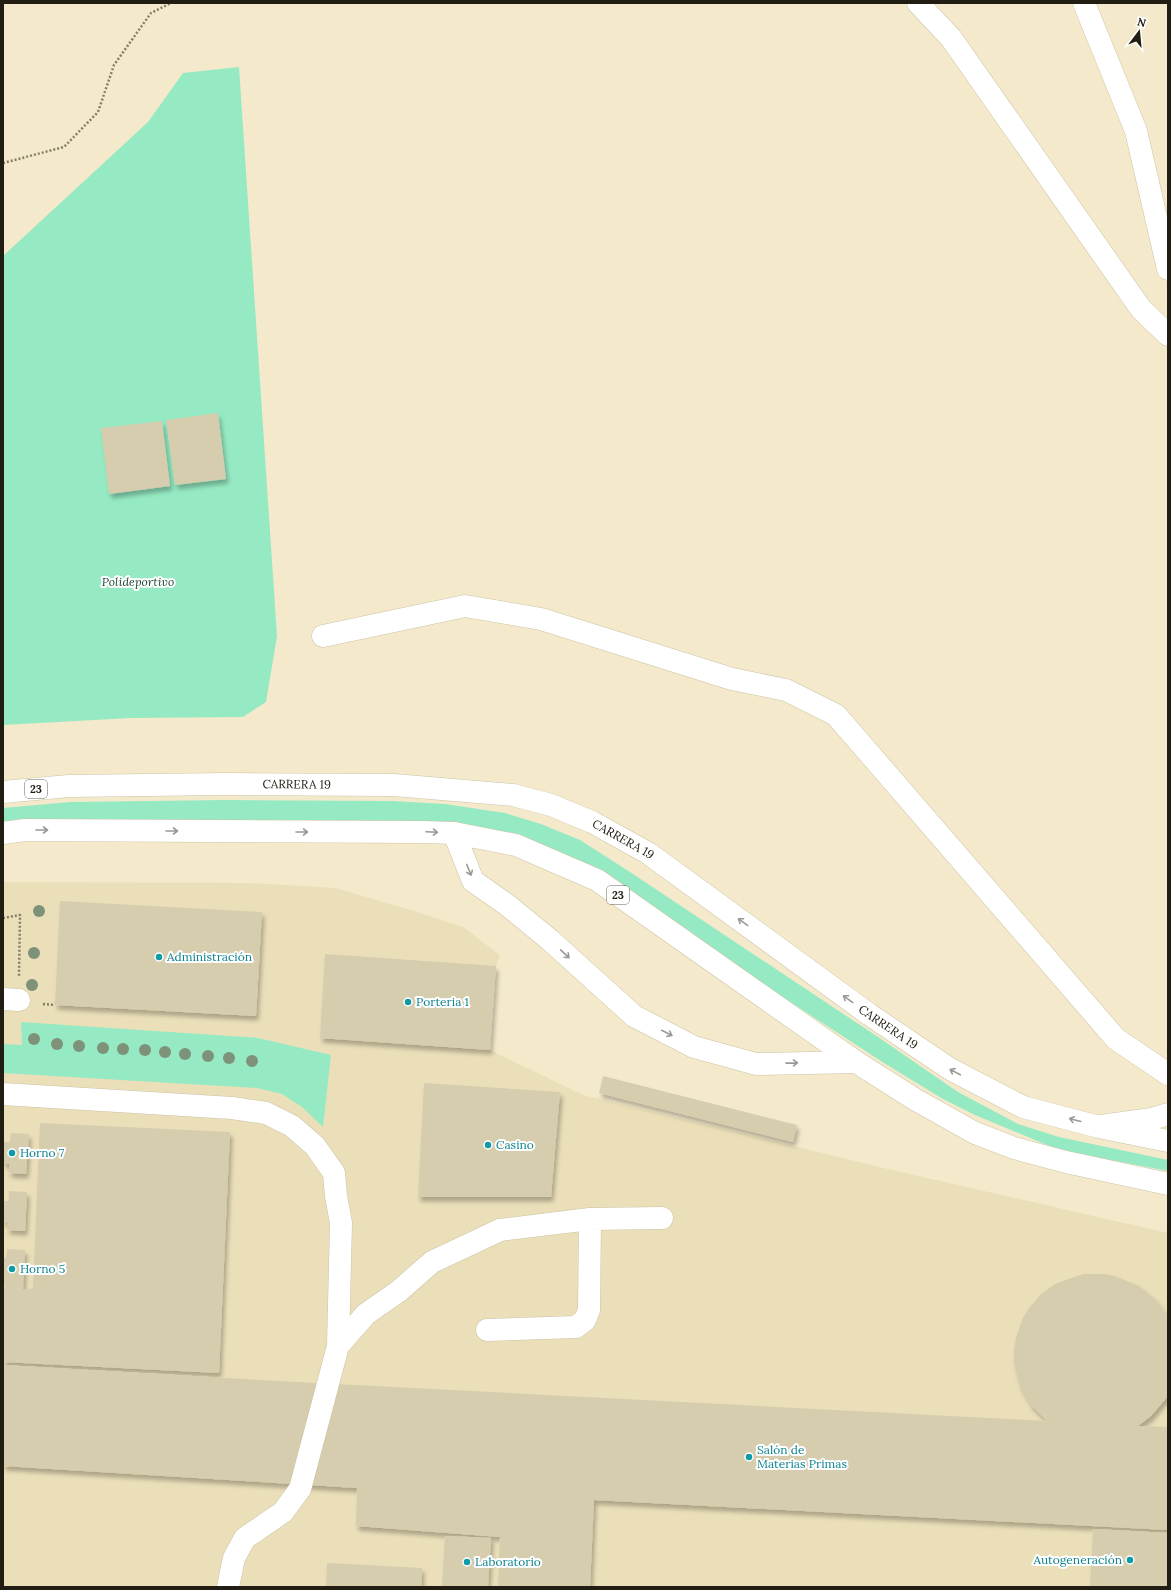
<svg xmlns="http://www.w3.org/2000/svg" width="1171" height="1590" viewBox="0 0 1171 1590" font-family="Lora,serif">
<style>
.built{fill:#ebdfb9}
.green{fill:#95eac3}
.building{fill:#d6cdaf;filter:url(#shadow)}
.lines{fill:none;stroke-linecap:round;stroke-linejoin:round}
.minor-casing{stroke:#ccc3a5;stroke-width:23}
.major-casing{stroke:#ccc3a5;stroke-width:23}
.path{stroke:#857e6a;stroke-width:2.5;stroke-dasharray:2 2;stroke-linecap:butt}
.minor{stroke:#fff;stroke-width:22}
.major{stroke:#fff;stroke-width:22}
.tree{fill:#7e9179}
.oneway{stroke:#9b9994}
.culture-dot{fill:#0f9aa8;stroke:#fff;stroke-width:1.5}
.labels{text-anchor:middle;stroke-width:4;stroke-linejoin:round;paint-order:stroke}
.shield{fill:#fff;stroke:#646159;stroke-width:1}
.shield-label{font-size:11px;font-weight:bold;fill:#211d12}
.park-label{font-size:12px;font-style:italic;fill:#1d4836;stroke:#fff}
.street-label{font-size:12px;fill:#211d12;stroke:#fff}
.culture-label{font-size:12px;fill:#0d838f;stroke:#fff;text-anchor:start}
</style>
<defs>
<filter id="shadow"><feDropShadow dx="2.5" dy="4.5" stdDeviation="2" flood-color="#0004"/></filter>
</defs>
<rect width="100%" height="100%" fill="#f4eacb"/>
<path class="built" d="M 3,882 L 251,883 L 336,888 L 414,911 L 463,927 L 500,955 L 496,966 L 490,1050 L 583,1095 L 888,1169 L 1168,1233 L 1168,1587 L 3,1587 Z"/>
<path class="green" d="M 239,67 L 277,636 L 266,702 L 243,717 L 131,718 L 3,725 L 3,256 L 148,122 L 183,73 Z
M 225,800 L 393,801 L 445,804 L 505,813 L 541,824 L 580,840 L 630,872 L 875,1035 L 958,1092 L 1018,1124 L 1059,1137 L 1168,1160 L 1168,1171 L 1059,1150 L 975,1115 L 943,1099 L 884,1063 L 609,884 L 492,832 L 3,827 L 3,808 L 70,802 Z
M 21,1022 L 258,1038 L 331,1055 L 323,1127 L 302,1107 L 282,1094 L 257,1088 L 3,1073 L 3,1044 L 22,1045 Z"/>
<path class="building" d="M 218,413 L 226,479 L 175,485 L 166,420 Z
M 162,421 L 170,486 L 109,494 L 101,428 Z
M 60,901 L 262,912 L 256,1016 L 55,1005 Z
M 325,954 L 496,966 L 490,1050 L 320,1038 Z
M 603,1076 L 797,1125 L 793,1142 L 599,1093 Z
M 424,1083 L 560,1092 L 551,1197 L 418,1197 Z
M 40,1123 L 230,1132 L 219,1373 L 3,1362 L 3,1288 L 5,1288 L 5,1279 L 3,1279 L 3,1258 L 6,1258 L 7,1249 L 25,1250 L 23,1289 L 33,1289 Z
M 11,1133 L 29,1134 L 26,1174 L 9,1173 L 9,1164 L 3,1163 L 3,1142 L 10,1142 Z
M 9,1191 L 27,1192 L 25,1231 L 7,1230 L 8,1223 L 3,1222 L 3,1201 L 9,1201 Z
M 1084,1274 L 1105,1274 L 1115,1276 L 1139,1286 L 1154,1298 L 1168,1317 L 1168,1396 L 1151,1416 L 1138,1426 L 1168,1427 L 1168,1530 L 594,1500 L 590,1587 L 498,1587 L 500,1537 L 356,1526 L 357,1488 L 3,1466 L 3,1365 L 278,1381 L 1047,1421 L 1031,1405 L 1020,1386 L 1014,1363 L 1014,1351 L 1016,1337 L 1023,1318 L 1029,1308 L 1040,1295 L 1055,1284 L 1068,1279 Z
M 1093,1529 L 1168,1533 L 1168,1587 L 1090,1587 Z
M 445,1536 L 491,1538 L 488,1587 L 442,1587 Z
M 327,1563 L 422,1568 L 421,1587 L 326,1587 Z"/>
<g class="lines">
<defs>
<path id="minor" d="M 918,3 L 951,38 L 1141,309 L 1168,335
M 1084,3 L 1136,131 L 1168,269
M 323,636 L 465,606 L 541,619 L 732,679 L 786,690 L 836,715 L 1116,1039 L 1168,1074
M 454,833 L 473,881 L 506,904 L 550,940 L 634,1016 L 694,1047 L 756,1064 L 856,1062
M 3,999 L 19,1000
M 3,1094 L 232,1108 L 266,1113 L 292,1126 L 315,1146 L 334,1173 L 336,1196 L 341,1223 L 338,1346 L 300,1489 L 283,1512 L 245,1538 L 234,1558 L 228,1587
M 1101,1126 L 1152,1119 L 1168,1114
M 487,1330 L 576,1327 L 585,1320 L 589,1310 L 590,1219
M 338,1346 L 366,1314 L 399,1291 L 432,1262 L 500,1230 L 590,1219 L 662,1218"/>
<g id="major">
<path id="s1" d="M 3,792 L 69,786 L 225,784 L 394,785 L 513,795 L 551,805 L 592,822 L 648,853 L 870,1015 L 950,1069 L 1023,1107 L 1099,1127 L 1168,1141"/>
<path d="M 3,833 L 25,830 L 421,832 L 454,833 L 516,845 L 597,880 L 856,1062 L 916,1100 L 975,1133 L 1014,1148 L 1066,1162 L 1168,1184"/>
</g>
</defs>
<use href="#minor" class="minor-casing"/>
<use href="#major" class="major-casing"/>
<path class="path" d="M 3,163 L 64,147 L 98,112 L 114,65 L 151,13 L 171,3
M 3,918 L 20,915 L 19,976
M 43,1004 L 55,1005"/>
<use href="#minor" class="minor"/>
<use href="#major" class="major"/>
</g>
<g class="tree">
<circle cx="39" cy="911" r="6"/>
<circle cx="34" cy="953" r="6"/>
<circle cx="32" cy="985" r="6"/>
<circle cx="34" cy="1039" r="6"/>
<circle cx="57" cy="1044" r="6"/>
<circle cx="79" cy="1046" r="6"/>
<circle cx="103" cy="1048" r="6"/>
<circle cx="123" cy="1049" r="6"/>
<circle cx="145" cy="1050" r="6"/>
<circle cx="165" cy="1052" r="6"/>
<circle cx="185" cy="1054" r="6"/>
<circle cx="208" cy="1056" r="6"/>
<circle cx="229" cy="1058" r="6"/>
<circle cx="252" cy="1061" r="6"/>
</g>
<defs><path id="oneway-shaft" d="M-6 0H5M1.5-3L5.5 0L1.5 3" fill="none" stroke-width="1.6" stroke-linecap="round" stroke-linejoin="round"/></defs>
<g class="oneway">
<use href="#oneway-shaft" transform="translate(42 830)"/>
<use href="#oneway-shaft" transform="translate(172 831)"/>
<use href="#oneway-shaft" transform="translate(302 832)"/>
<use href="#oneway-shaft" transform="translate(432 832) rotate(3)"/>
<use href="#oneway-shaft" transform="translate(469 870) rotate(68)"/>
<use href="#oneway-shaft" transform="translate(743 922) rotate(-144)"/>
<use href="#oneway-shaft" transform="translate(565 954) rotate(43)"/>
<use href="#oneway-shaft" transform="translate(848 999) rotate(-144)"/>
<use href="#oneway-shaft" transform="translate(667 1033) rotate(27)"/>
<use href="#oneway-shaft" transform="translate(792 1063) rotate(-1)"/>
<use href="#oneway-shaft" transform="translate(955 1072) rotate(-152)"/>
<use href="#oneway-shaft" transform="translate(1075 1120) rotate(-165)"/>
</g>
<g class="culture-dot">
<circle cx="159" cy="957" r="4"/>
<circle cx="408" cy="1002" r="4"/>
<circle cx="488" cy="1145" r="4"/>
<circle cx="12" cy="1153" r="4"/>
<circle cx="12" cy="1269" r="4"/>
<circle cx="749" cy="1457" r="4"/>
<circle cx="1130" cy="1560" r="4"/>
<circle cx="467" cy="1562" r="4"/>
</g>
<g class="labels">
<g class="shield">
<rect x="25" y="780" width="22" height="18" rx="3"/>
<rect x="607" y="886" width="22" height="18" rx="3"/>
</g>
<g class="shield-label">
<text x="36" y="793">23</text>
<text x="618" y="899">23</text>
</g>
<g class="park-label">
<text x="138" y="586">Polideportivo</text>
</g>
<g class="street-label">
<text dy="4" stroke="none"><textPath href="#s1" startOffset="294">CARRERA 19</textPath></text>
<text dy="4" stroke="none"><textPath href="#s1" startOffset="630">CARRERA 19</textPath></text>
<text dy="4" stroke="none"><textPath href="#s1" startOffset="955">CARRERA 19</textPath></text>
</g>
<g class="culture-label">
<text x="167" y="961">Administración</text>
<text x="416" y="1006">Porteria 1</text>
<text x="496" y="1149">Casino</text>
<text x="20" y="1157">Horno 7</text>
<text x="20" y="1273">Horno 5</text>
<text x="757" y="1454">Salón de<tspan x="757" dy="14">Materias Primas</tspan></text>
<text x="1122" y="1564" text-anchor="end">Autogeneración</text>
<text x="475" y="1566">Laboratorio</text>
</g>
</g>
<rect width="1171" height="1590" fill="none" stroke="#211d12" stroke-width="8"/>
<g transform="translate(1139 32) rotate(16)" stroke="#ffffff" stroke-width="3" paint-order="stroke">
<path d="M0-3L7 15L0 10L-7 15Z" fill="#211d12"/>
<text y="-6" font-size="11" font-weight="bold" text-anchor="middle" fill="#211d12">N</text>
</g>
</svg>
